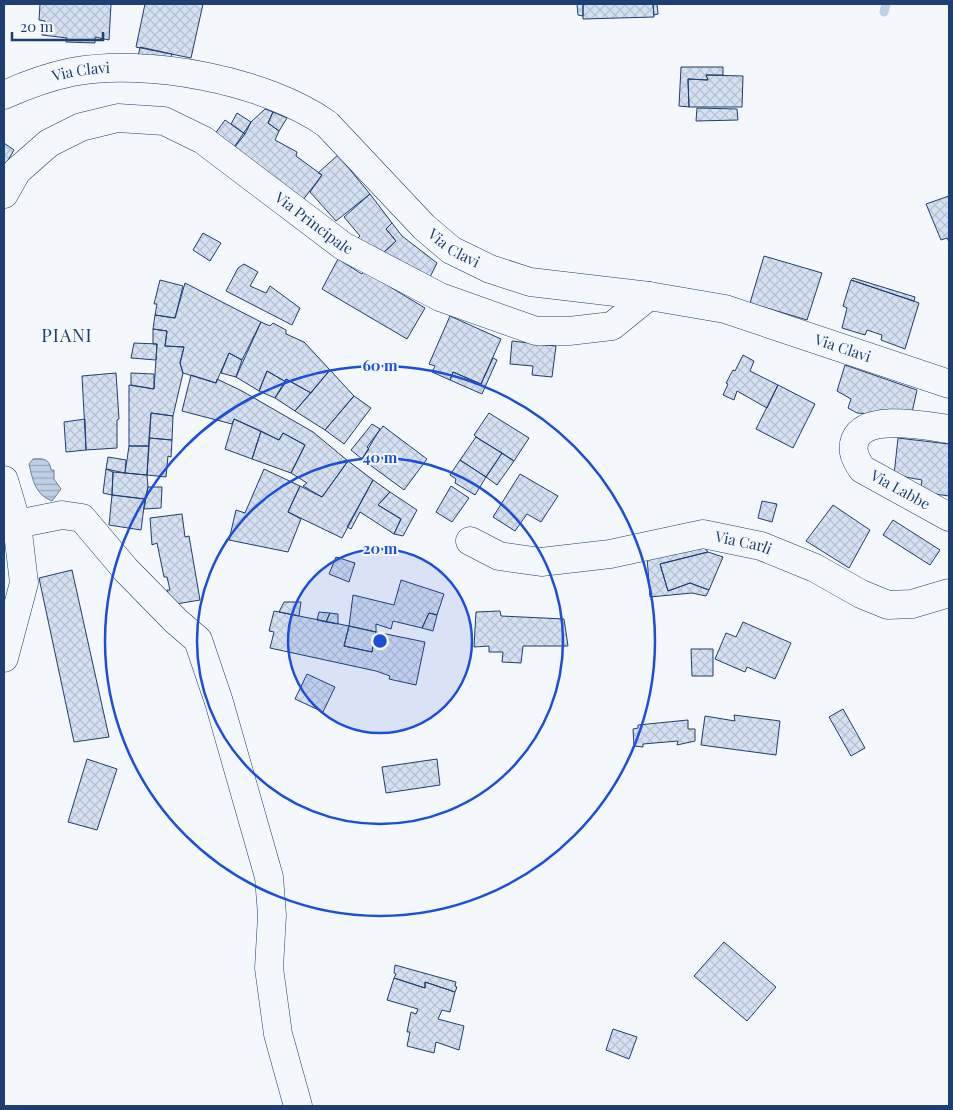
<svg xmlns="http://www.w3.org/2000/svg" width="953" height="1110" viewBox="0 0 953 1110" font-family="'Playfair Display',serif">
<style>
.water{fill:url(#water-rules);stroke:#687fa3}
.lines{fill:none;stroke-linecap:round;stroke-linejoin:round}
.stream{stroke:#bed0e5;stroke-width:9}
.building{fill:url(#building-cross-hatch);stroke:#1d3f73}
.minor-casing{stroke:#1d3f73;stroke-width:29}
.major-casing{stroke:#1d3f73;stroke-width:29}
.minor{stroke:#f4f7fb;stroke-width:28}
.major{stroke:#f4f7fb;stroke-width:28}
.ring{fill:none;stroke:#1d4ed8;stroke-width:2.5}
.labels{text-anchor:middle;stroke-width:4;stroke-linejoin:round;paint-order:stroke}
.street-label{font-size:15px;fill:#1d3f73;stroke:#f4f7fb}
.quarter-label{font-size:18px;letter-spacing:1px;fill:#1d3f73;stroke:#f4f7fb}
.centre{fill:#1d4ed8;stroke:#f4f7fb;stroke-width:2.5}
.ring-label{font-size:15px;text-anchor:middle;font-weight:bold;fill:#1d4ed8;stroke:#f4f7fb;stroke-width:4;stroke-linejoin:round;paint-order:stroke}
</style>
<defs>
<pattern id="water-rules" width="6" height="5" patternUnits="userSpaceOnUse" patternTransform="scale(1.25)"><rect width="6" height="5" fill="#bed0e5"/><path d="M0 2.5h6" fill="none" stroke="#9aaabe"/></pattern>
<pattern id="building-cross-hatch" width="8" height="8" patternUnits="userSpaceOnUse" patternTransform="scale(1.25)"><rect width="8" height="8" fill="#d5e0f0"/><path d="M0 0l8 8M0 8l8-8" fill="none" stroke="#b6c1d1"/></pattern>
</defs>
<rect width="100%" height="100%" fill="#f4f7fb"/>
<path class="water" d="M 33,459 C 43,458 50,459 51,470 L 54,470 L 54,479 L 61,489 L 52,501 C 35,494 33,481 29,464 Z"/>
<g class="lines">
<path class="stream" d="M 884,12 L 886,4"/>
</g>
<path class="building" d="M 40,4 L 111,4 L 109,40 L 95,37 L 95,43 L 66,42 L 67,38 L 42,35 L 45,21 L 39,20 Z
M 145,4 L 203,4 L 191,58 L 136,47 Z
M 577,4 L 583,4 L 583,16 L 578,15 Z
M 583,4 L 653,4 L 654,17 L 583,19 Z
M 653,4 L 657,4 L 658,14 L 654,15 Z
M 140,47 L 172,54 L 170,63 L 138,57 Z
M 681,67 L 723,67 L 723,75 L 706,75 L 708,80 L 688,79 L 689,107 L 679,106 Z
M 706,75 L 743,76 L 742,107 L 689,107 L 688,79 L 708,80 Z
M 697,108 L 737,109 L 738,120 L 696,121 Z
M 265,109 L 273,112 L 268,123 L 279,131 L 275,140 L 297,152 L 296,156 L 322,175 L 300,204 L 231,152 L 251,122 Z
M 273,112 L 287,118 L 279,131 L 268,123 Z
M 237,113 L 251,122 L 245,134 L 231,124 Z
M 225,120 L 245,134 L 231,152 L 212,138 Z
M 4,143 L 14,150 L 4,167 Z
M 338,155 L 370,194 L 336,221 L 310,192 L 322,175 L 318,173 Z
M 370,194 L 392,223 L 386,229 L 396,241 L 380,256 L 356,240 L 360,236 L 344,217 Z
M 949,196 L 949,242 L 947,238 L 941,240 L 926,204 Z
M 392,223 L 402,236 L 437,263 L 429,279 L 380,256 L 396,241 L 386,229 Z
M 203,233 L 221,243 L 210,261 L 193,250 Z
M 764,256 L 822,273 L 807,320 L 750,303 Z
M 338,259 L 362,274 L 367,267 L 390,281 L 387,285 L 425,308 L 407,339 L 322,289 Z
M 244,264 L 258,272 L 250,286 L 266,293 L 270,286 L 300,308 L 292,325 L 226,291 L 238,268 Z
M 853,278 L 915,297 L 914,301 L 851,280 Z
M 160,280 L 183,286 L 175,318 L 155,315 L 157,304 L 154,304 Z
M 851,280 L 919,303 L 905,349 L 881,340 L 882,335 L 867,330 L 865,335 L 842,328 L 847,308 L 843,306 Z
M 185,283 L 261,322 L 242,360 L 229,353 L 216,383 L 183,373 L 180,363 L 184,347 L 165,346 L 167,331 L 153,329 L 155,315 L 175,318 Z
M 450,316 L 501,339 L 481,384 L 453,372 L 450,380 L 432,372 L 435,366 L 429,364 Z
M 261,322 L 270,326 L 273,323 L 286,330 L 286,334 L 304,342 L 330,370 L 311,393 L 286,379 L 286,382 L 267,371 L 259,391 L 236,377 Z
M 153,329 L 167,331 L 165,346 L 184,347 L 180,363 L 183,373 L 173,416 L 151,413 L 149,446 L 129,446 L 129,385 L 154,389 L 157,344 L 153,344 Z
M 512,341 L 556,346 L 552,377 L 532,375 L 533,366 L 510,364 Z
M 134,343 L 157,344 L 156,360 L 131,358 Z
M 229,353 L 242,360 L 236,377 L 221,373 Z
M 743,355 L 754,361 L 750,371 L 778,385 L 767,408 L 737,391 L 734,400 L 723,395 L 728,384 L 726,383 L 733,370 L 735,371 Z
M 493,358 L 497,360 L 482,394 L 450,380 L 453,372 L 481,384 Z
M 845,365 L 917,390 L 911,417 L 857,413 L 848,408 L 851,399 L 837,391 Z
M 330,370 L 354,396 L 325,430 L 295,411 Z
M 267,371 L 286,382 L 275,398 L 259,391 Z
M 116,373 L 119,419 L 117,420 L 117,448 L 86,450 L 82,376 Z
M 131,373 L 154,374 L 154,389 L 131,385 Z
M 191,375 L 216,383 L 217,379 L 242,391 L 313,432 L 348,461 L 322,497 L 303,486 L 307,483 L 291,473 L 305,445 L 283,433 L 279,440 L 234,419 L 232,424 L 182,411 Z
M 286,379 L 311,393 L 295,411 L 275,398 Z
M 778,385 L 815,404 L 793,448 L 756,429 Z
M 354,396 L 371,408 L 344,444 L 325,430 Z
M 151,413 L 173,416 L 172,440 L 149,438 Z
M 489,413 L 529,438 L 514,461 L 476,437 L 474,435 Z
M 85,419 L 86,450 L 66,452 L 64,422 Z
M 234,419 L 261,431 L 252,459 L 225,449 Z
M 372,424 L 380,429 L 362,459 L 351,450 Z
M 383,426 L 427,459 L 404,490 L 362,459 L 369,449 L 367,447 Z
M 261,431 L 279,440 L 283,433 L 305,445 L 291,473 L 252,459 Z
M 476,437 L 502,453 L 486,477 L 460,460 Z
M 149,438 L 172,440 L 171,457 L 168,456 L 166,477 L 147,475 Z
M 898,438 L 949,444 L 949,496 L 920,492 L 922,480 L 894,475 Z
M 129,446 L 149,446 L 147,475 L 125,473 Z
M 502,453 L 514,461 L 497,485 L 486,477 Z
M 108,457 L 126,460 L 125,473 L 106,469 Z
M 460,460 L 486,477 L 475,495 L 455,483 L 456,479 L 450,475 Z
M 348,461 L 373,480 L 342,538 L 288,512 L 300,486 L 322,497 Z
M 106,469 L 113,472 L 112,495 L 103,493 Z
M 264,469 L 300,486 L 288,512 L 301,519 L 288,552 L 229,540 L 236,510 L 245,513 Z
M 113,472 L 147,475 L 148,487 L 145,499 L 112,495 Z
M 520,474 L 558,496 L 541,522 L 527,514 L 515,531 L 493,517 Z
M 373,480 L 390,492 L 378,505 L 401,519 L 394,534 L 360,512 L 351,529 L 347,527 Z
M 451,486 L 469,498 L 452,522 L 436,512 Z
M 148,487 L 162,487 L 161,508 L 144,509 Z
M 390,492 L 417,510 L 403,536 L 394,534 L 401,519 L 378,505 Z
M 112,495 L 145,499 L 141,530 L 109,525 Z
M 762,501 L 777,504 L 772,522 L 758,518 Z
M 833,505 L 870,530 L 849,568 L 806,541 Z
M 182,514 L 185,537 L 189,536 L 200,600 L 170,605 L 167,590 L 170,590 L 167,577 L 164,577 L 157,543 L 152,545 L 150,518 Z
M 893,520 L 940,550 L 930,565 L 883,535 Z
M 702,545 L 708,552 L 660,564 L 668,591 L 690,583 L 709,590 L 706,596 L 692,593 L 650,597 L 647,557 Z
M 708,552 L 723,557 L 709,590 L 690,583 L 668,591 L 660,564 Z
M 336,557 L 355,563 L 349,582 L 329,574 Z
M 72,570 L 109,737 L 74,742 L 39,578 Z
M 401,580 L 444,594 L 437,615 L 429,613 L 422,628 L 393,621 L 391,629 L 376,624 L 376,632 L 349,626 L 353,595 L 394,605 Z
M 284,602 L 301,602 L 299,616 L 279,612 Z
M 274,611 L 349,626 L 344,646 L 372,652 L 376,632 L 425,642 L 416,685 L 389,679 L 390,676 L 376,671 L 270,648 L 274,632 L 269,631 Z
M 500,611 L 501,616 L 564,619 L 568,646 L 523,646 L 521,663 L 502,662 L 503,652 L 489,652 L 489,646 L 474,647 L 476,612 Z
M 319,612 L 330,613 L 326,622 L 317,620 Z
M 330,613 L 338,614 L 338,624 L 326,622 Z
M 429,613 L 437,615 L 433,631 L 422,628 Z
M 743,622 L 791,643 L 775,679 L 747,667 L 745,672 L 715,659 L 726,633 L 736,637 Z
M 349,626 L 376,632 L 372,652 L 344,646 Z
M 691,649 L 713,649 L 713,676 L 692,676 Z
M 307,674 L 335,687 L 323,712 L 295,699 Z
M 843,709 L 865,748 L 851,756 L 829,717 Z
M 734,715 L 780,721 L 776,755 L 701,745 L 705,716 L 735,721 Z
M 688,720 L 688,729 L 695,729 L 695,741 L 677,745 L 678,741 L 643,744 L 643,747 L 634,746 L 633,729 L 638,728 L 638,725 Z
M 87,759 L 117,769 L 97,830 L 68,822 Z
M 437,759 L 440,785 L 386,793 L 382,767 Z
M 724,942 L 776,987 L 747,1021 L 694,976 Z
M 395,965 L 456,982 L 455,986 L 457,987 L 455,992 L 425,982 L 425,988 L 394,978 L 396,974 L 394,973 Z
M 394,978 L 425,988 L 425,982 L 455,992 L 450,1012 L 442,1010 L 438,1019 L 464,1026 L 459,1050 L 436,1042 L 434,1053 L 407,1046 L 410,1032 L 407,1032 L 411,1012 L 416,1014 L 418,1009 L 387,1000 Z
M 613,1029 L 637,1037 L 629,1059 L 606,1050 Z"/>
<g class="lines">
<defs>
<g id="minor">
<path id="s1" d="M 4,194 L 17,171 L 49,143 L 81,127 L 118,118 L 164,121 L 203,140 L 343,246 L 440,297 L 536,331 L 569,331 L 612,326 L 649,296"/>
<path id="s2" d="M 949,429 C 926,426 866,413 855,440 C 851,451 856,460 862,469 L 949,517"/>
<path d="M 4,480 L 17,524 L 24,583 L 4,658"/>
<path d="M 17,524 L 62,515 L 82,518 L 126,570 L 176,621 L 198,640 L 219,702 L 269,877 L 272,915 L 269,968 L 278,1034 L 298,1106"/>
<path id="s3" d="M 470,541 L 499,556 L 541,562 L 610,554 L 703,534 L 761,546 L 815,568 L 861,594 L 888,605 L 912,604 L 949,593"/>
</g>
<g id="major">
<path id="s4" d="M 4,95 C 26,85 48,77 72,72 C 147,58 265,80 327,124 L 424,227 L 451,250 L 490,269 L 530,282 L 649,296 L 725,309 L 949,384"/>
</g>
</defs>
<use href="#minor" class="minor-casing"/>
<use href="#major" class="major-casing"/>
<use href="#minor" class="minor"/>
<use href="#major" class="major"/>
</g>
<circle cx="380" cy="641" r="92" fill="#1d4ed8" fill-opacity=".12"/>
<g class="ring">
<circle cx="380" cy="641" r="92"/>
<circle cx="380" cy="641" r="183"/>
<circle cx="380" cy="641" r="275"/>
</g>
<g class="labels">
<g class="street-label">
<text dy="5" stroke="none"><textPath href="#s4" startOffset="81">Via Clavi</textPath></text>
<text dy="5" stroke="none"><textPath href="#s1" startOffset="371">Via Principale</textPath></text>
<text dy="5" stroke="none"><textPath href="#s4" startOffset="516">Via Clavi</textPath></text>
<text dy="5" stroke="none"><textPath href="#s4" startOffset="921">Via Clavi</textPath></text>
<text dy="5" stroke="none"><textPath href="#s2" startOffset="175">Via Labbe</textPath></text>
<text dy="5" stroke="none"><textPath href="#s3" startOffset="281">Via Carli</textPath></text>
</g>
<g class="quarter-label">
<text x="67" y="342">PIANI</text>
</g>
</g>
<circle cx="380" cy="641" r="8" class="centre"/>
<g class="ring-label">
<text x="380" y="371">60 m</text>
<text x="380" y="463">40 m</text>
<text x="380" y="554">20 m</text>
</g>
<rect width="953" height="1110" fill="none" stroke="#1d3f73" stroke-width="10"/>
<path d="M12 32v8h91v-8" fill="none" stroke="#1d3f73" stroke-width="2.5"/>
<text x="20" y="32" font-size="15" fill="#1d3f73" stroke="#f4f7fb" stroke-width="4" paint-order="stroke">20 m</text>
</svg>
